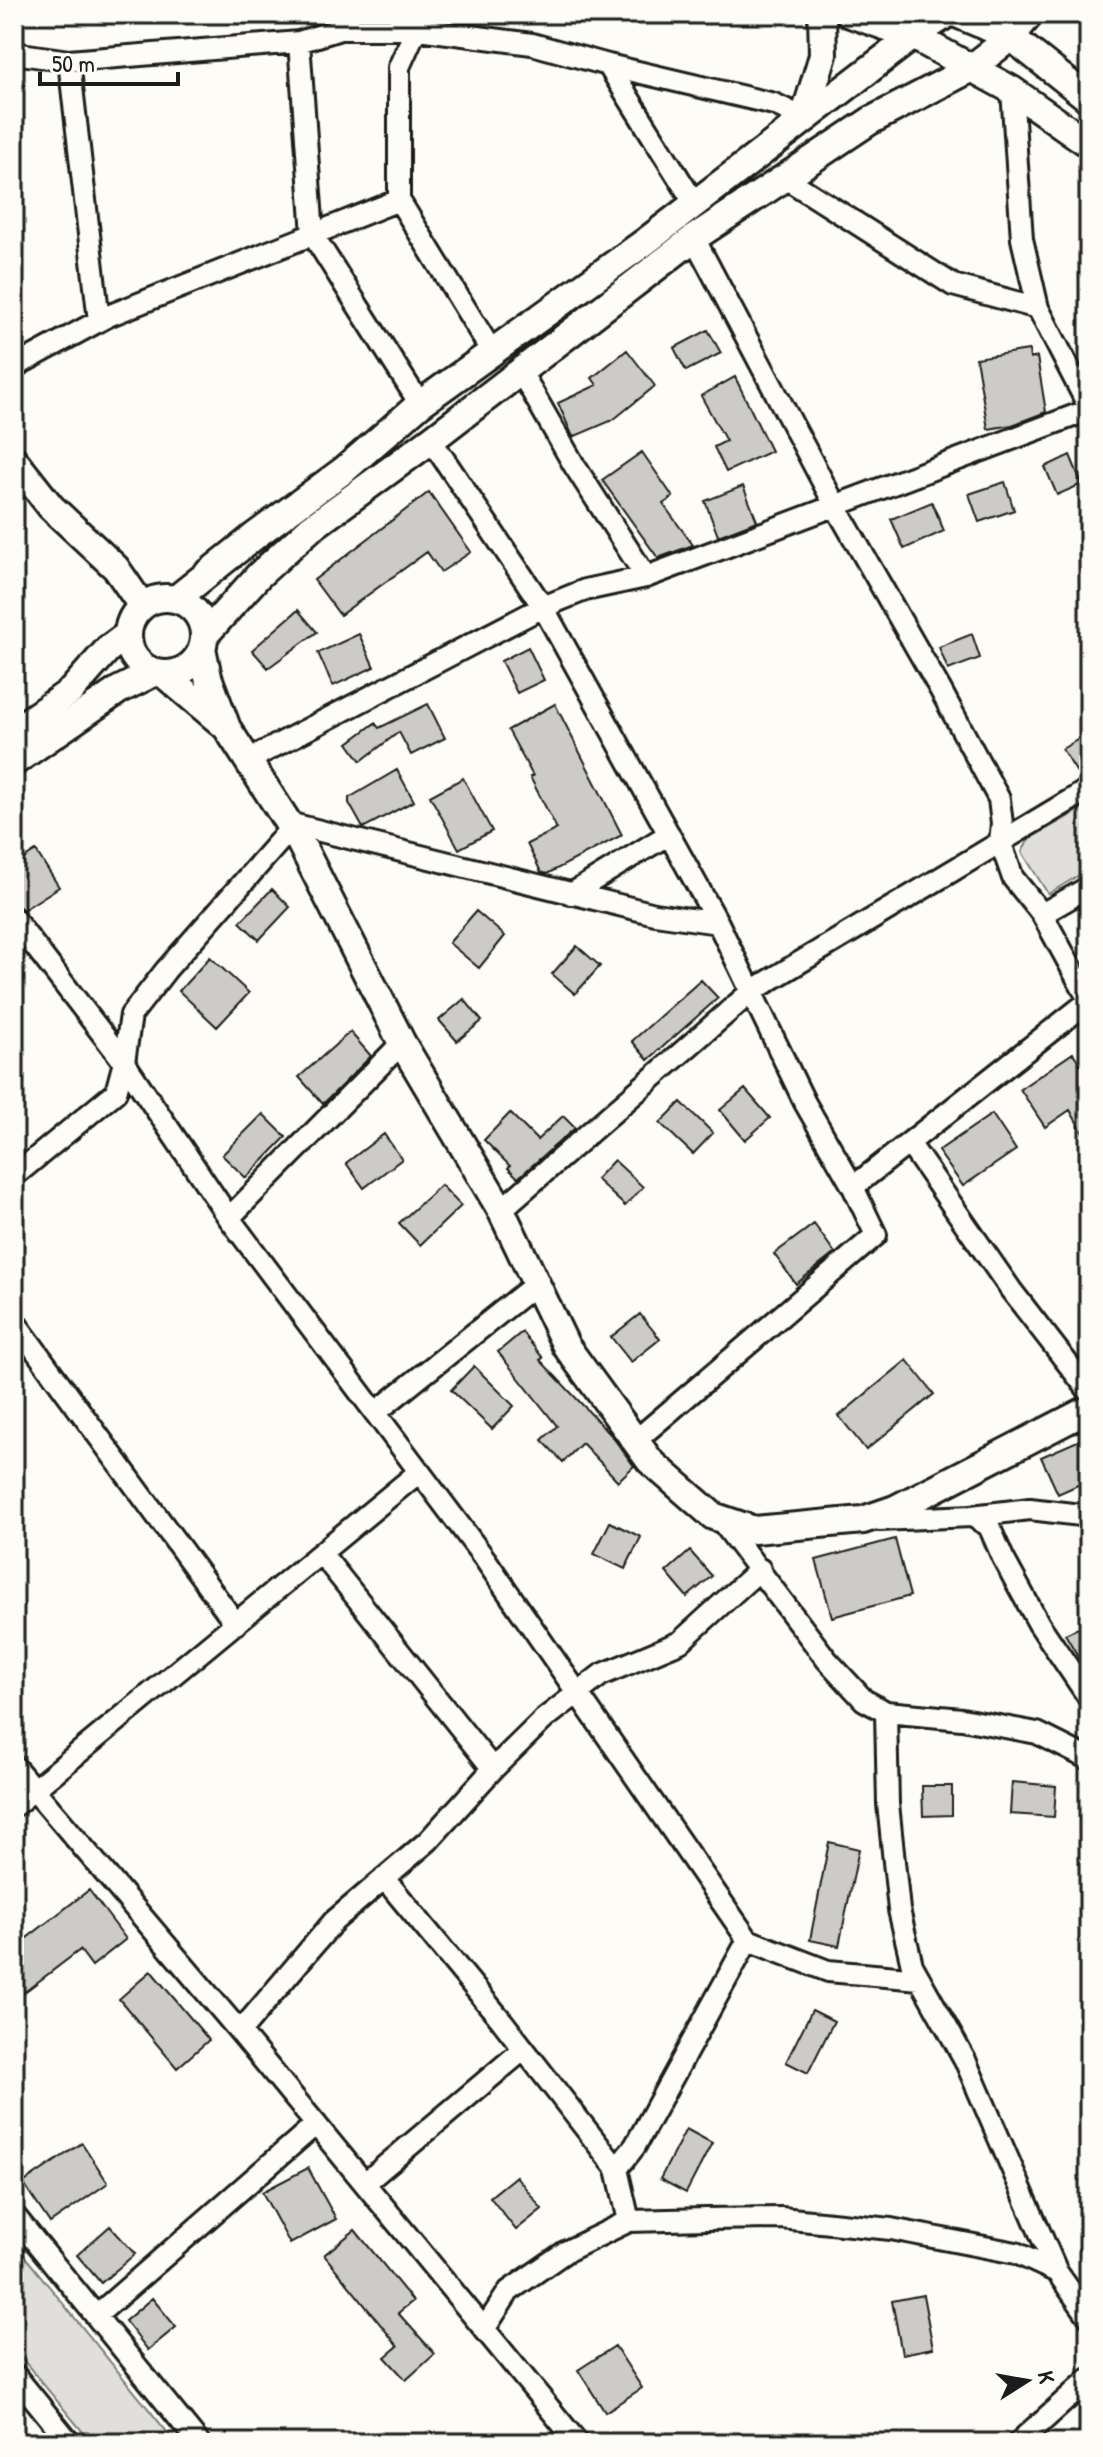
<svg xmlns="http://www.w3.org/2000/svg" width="1103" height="2457" viewBox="0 0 1103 2457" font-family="'Patrick Hand',sans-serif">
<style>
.green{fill:#e0dfdb;stroke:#7e7e7c;stroke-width:2}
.building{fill:#cccbc8;stroke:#1c1c1c;stroke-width:2}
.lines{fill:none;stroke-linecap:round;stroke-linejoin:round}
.minor-casing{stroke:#1c1c1c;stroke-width:26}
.tertiary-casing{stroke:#1c1c1c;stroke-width:32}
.minor{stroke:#fdfcf7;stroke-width:20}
.tertiary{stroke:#fdfcf7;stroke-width:26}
</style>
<rect width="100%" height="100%" fill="#fdfcf7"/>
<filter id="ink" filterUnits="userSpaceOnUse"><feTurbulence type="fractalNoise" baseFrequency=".0125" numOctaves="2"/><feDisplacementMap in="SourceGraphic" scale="16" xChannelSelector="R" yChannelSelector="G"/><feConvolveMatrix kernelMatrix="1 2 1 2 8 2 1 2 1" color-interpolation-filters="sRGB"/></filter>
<g filter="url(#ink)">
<path class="green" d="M 1089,805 L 1089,869 L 1048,894 L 1022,852 L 1029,839 Z
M 14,2243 L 176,2443 L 92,2443 L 14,2349 Z"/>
<path class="building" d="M 708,330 L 721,353 L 686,371 L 674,348 Z
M 627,350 L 655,386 L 613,420 L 573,437 L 558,403 L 597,385 L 592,378 Z
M 1029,350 L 1030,359 L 1037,357 L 1046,412 L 1012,425 L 988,429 L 976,358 Z
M 735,377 L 771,451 L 726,472 L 714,447 L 726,441 L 701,396 Z
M 642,452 L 673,497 L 663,504 L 693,545 L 658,558 L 602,480 Z
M 1070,455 L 1082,484 L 1057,495 L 1045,467 Z
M 1005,482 L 1014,510 L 979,522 L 969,494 Z
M 743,486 L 757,521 L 718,536 L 705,501 Z
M 429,492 L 471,552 L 441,572 L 427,552 L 340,615 L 314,580 Z
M 932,502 L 944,531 L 904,549 L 891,519 Z
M 298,610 L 317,632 L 268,668 L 252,650 Z
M 359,634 L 374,667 L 333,686 L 318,653 Z
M 972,634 L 980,658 L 948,670 L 939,647 Z
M 528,647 L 544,680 L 517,693 L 501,661 Z
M 428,704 L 445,738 L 411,755 L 399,732 L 361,761 L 348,743 L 375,723 L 379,728 Z
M 555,704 L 622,835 L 547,874 L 541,872 L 527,844 L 557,829 L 530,777 L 533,776 L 508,730 Z
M 1089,733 L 1089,776 L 1081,779 L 1062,749 Z
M 397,770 L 414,801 L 363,828 L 349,803 L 349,798 Z
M 463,778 L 492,831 L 459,849 L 430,796 Z
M 36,851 L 59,887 L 23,910 L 14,902 L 14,865 Z
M 272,889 L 290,907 L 259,940 L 240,922 Z
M 476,911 L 505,936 L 479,968 L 449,943 Z
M 577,946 L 600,966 L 575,994 L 552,974 Z
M 210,957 L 249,993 L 217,1027 L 179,991 Z
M 701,980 L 718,998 L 648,1060 L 632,1041 Z
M 464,999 L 482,1021 L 457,1041 L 439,1020 Z
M 350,1032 L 371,1056 L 323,1104 L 299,1077 Z
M 1073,1053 L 1089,1077 L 1089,1144 L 1070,1110 L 1045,1127 L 1020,1089 Z
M 745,1089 L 770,1118 L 745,1140 L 720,1110 Z
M 681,1102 L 713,1133 L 693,1154 L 660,1123 Z
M 510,1113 L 537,1140 L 563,1116 L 575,1128 L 518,1178 L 508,1168 L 510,1166 L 484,1140 Z
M 263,1114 L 286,1137 L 246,1178 L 222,1155 Z
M 992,1114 L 1016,1150 L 963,1186 L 938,1151 Z
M 384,1134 L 402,1159 L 364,1188 L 346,1163 Z
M 614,1160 L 643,1187 L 625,1206 L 596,1179 Z
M 441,1185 L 461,1206 L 420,1245 L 399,1223 Z
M 814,1224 L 835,1253 L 796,1284 L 774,1254 Z
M 640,1314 L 660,1339 L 631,1362 L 611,1337 Z
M 522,1332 L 543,1358 L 540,1360 L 611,1435 L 634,1466 L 618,1481 L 582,1443 L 563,1462 L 542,1440 L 557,1426 L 498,1352 Z
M 907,1360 L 934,1394 L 866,1450 L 839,1416 Z
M 474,1366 L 514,1406 L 492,1429 L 451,1390 Z
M 1089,1436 L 1089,1480 L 1058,1494 L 1041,1457 Z
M 610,1522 L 641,1537 L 625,1569 L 594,1554 Z
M 895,1539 L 910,1596 L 832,1617 L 816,1560 Z
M 690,1551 L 712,1576 L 687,1597 L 666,1572 Z
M 1089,1623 L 1089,1675 L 1065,1634 Z
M 1012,1782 L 1056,1786 L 1054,1817 L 1010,1814 Z
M 922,1786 L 952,1786 L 952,1815 L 923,1816 Z
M 829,1842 L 859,1849 L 839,1946 L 810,1940 Z
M 89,1890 L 126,1939 L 92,1966 L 80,1950 L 14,2000 L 14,1948 Z
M 151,1971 L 209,2040 L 177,2068 L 119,1999 Z
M 812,2010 L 834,2021 L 808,2073 L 786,2062 Z
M 686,2129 L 712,2143 L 686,2193 L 660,2179 Z
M 82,2143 L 108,2183 L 50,2223 L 23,2183 Z
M 308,2168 L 336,2219 L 290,2244 L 262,2192 Z
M 516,2176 L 542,2209 L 516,2230 L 490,2197 Z
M 110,2226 L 135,2254 L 101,2283 L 77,2255 Z
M 355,2230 L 413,2301 L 398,2313 L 435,2354 L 406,2380 L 385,2357 L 398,2346 L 324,2255 Z
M 923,2295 L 933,2348 L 902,2354 L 892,2301 Z
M 152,2298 L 176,2327 L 148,2350 L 125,2321 Z
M 615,2346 L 642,2388 L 605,2412 L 578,2370 Z"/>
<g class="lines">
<defs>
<path id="minor" d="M 423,14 L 399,67 L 399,200 L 492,352
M 299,42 L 313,235 L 420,404
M 14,53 L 69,61 L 299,42 L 340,29 L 418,29 L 532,44 L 608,65 L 695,204
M 69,61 L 99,321
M 608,65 L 774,104 L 804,118
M 1012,90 L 1022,239 L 1038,308 L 1089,407
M 784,177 L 953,285 L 1038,308
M 694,238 L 836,507 L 940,689 L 999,799 L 1002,824 L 1000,841 L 1013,878 L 1042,914 L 1089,1000
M 14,367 L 108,316 L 399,200
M 521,372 L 574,465 L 646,577
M 431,440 L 543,607 L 718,923 L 805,1103 L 853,1187 L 876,1235 L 635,1441
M 248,760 L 543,607 L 585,590 L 646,577 L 1089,410
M 288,823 L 655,914 L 718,923
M 571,894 L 669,834
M 1042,914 L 1089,887
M 14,919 L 124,1062 L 229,1218 L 485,1559 L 748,1940 L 828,1971 L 920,1979
M 909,1143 L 1011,1290 L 1089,1391
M 14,1176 L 116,1092 L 124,1062 L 131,1015 L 166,970 L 291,828
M 853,1187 L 1089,1001
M 501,1210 L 752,991 L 1089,789
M 229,1218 L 402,1043
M 14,1321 L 236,1624
M 375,1413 L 536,1284
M 972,1516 L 1030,1509 L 1089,1516
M 720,1519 L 827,1660 L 864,1700 L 886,1712 L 962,1719 L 1037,1733 L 1089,1759
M 879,1520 L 972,1516 L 989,1526 L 1003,1558 L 1039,1624 L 1089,1698
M 321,1553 L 493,1769
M 886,1712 L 888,1804 L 899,1910 L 912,1965 L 965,2060 L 1057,2272
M 14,1766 L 240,2032 L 578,2443
M 14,1806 L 419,1472
M 384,1878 L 502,2021 L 617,2169 L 629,2221
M 240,2032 L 334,1921 L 428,1841 L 493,1769 L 544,1719 L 601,1675 L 680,1642 L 760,1569
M 617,2169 L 635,2146 L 748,1940
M 365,2183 L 524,2049
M 14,2215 L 199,2443
M 97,2315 L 316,2124
M 485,2328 L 509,2291 L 565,2252 L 629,2221 L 707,2219 L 781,2218 L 891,2229 L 1016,2253 L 1057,2272 L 1089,2317
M 14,2374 L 70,2443
M 1018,2443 L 1089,2379"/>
<path id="tertiary" d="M 850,14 L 913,36 L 1012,90 L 1089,144
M 957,14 L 1011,37 L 1089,99
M 804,118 L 823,55 L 822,14
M 14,460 L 51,507 L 116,568 L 142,606
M128 636a38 38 0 1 1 76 0a38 38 0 1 1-76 0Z
M 176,599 L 256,535 L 344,470 L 420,404 L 645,242 L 913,36 L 947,14
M 204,636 L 259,575 L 311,528 L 431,440 L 694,238 L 870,121 L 970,69 L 1011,37 L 1030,14
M 202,648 L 208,677 L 227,728 L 299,840 L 402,1043 L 501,1210 L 566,1346 L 650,1461 L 713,1516 L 754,1530 L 863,1520 L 895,1509 L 1089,1409
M 165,675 L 224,725
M 14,731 L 71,691 L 108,649 L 127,635
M 14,762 L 119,690 L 153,673"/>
</defs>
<use href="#minor" class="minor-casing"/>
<use href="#tertiary" class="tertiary-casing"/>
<use href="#minor" class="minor"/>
<use href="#tertiary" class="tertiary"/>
</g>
</g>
<rect width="1103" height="2457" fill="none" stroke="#fdfcf7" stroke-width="48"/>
<rect x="24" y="24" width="1055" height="2409" fill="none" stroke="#1c1c1c" stroke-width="3" filter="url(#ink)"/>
<g transform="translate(1027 2381) rotate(79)" stroke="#fdfcf7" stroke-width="6" paint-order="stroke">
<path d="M0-6L14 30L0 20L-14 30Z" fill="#1c1c1c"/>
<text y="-12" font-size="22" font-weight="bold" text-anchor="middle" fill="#1c1c1c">K</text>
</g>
<path d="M40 72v12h138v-12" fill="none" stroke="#1c1c1c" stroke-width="4"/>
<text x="52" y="72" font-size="24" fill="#1c1c1c" stroke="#fdfcf7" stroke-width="6" paint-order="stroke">50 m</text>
</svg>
